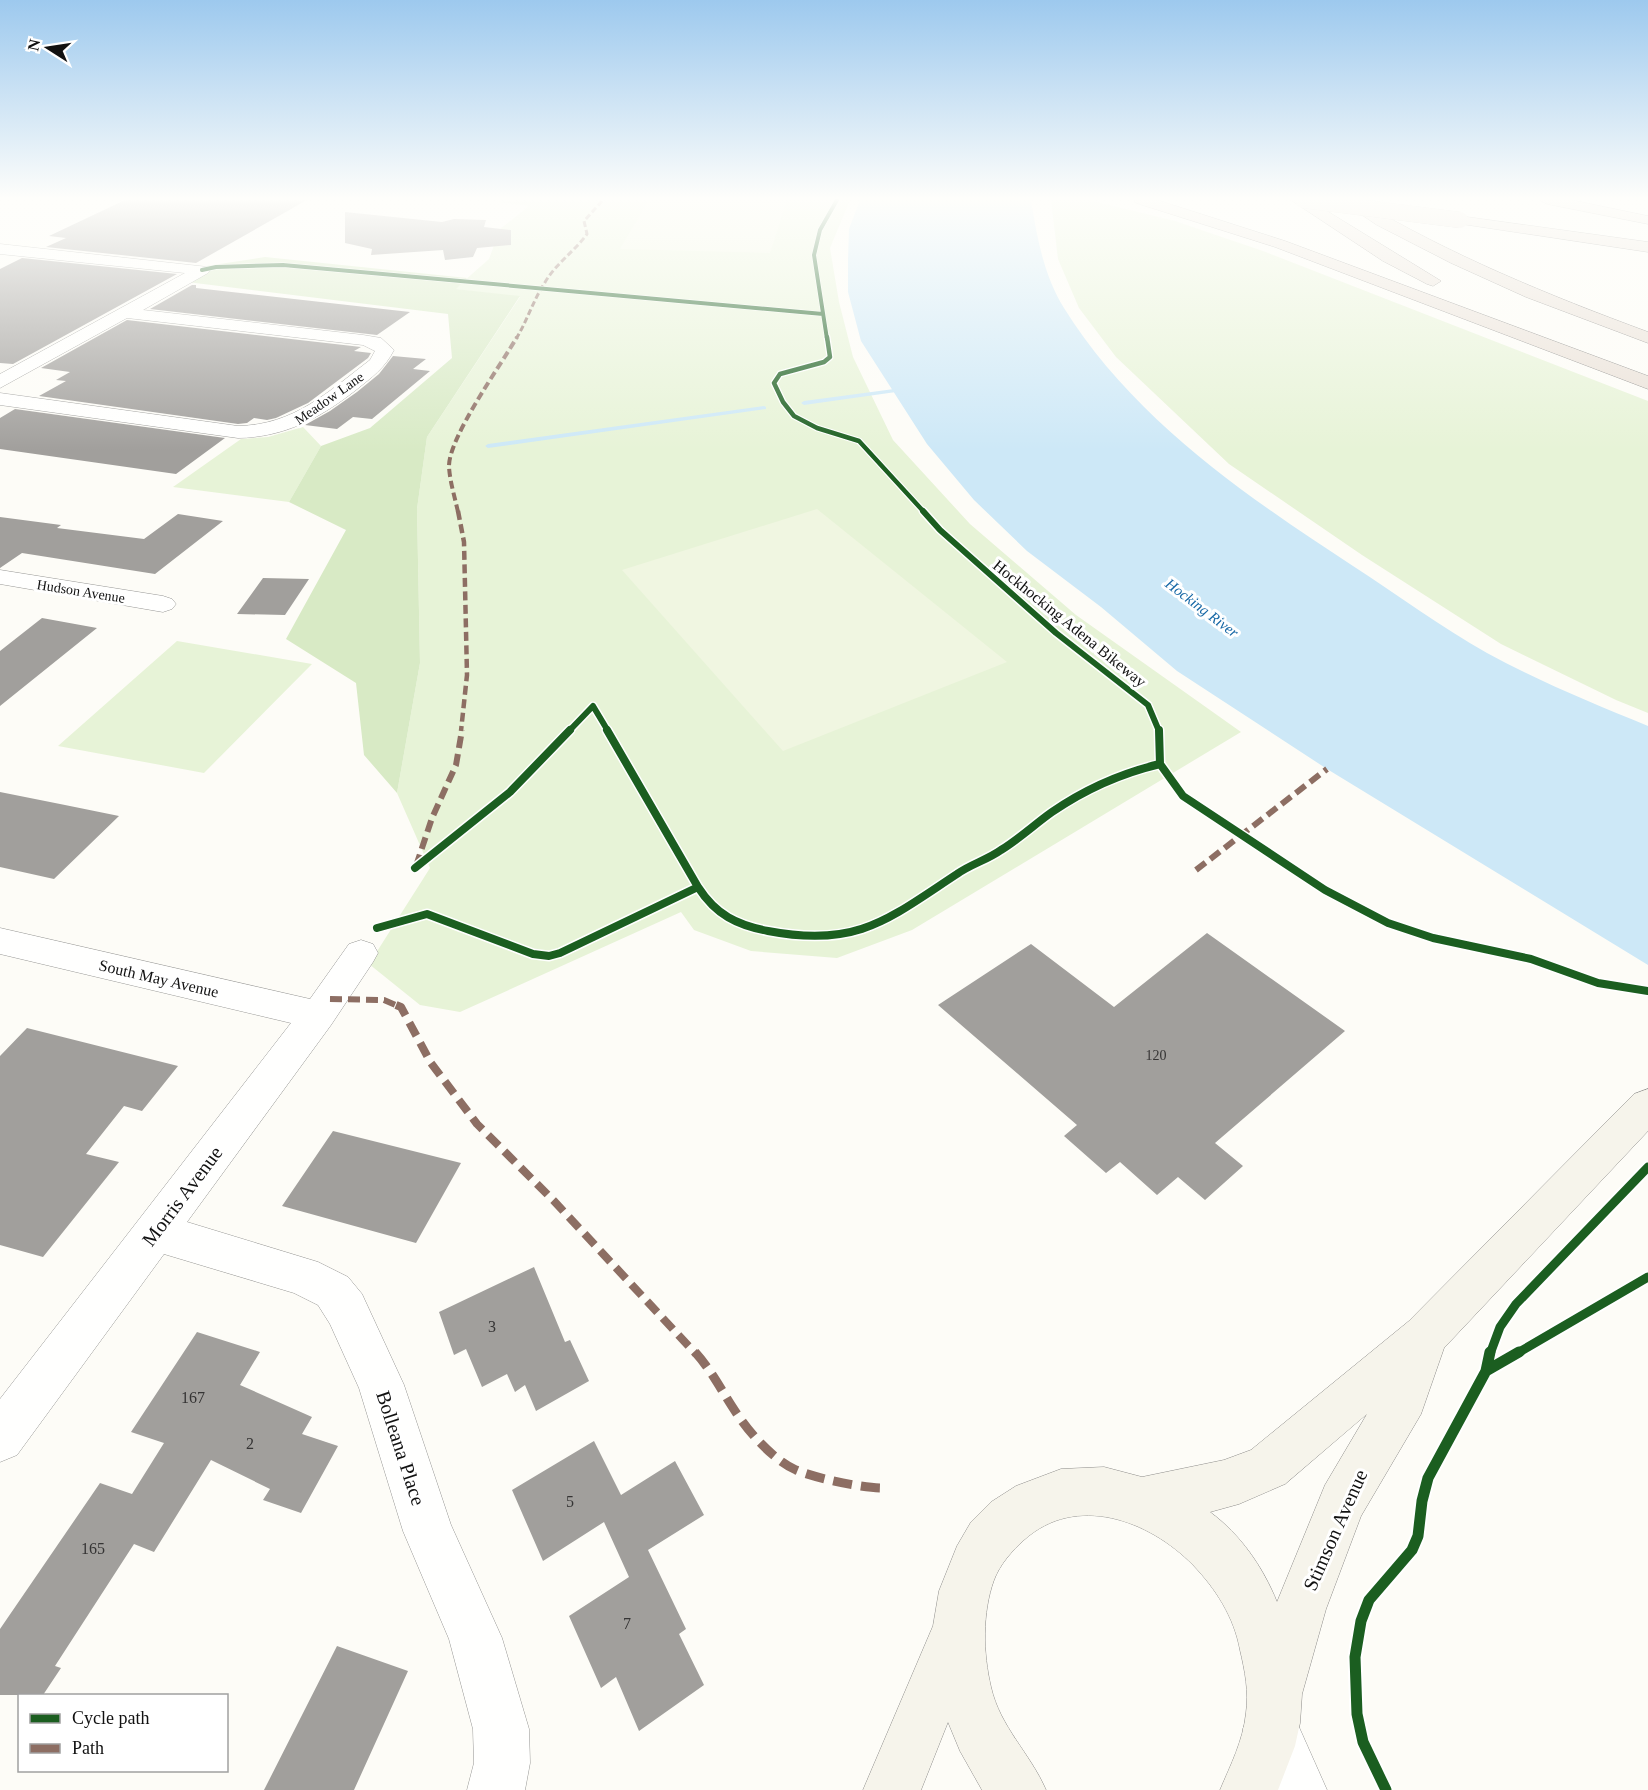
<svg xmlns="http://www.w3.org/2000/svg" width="1648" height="1790" viewBox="0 0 1648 1790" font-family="Georgia,serif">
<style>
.green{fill:#e7f3d7}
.forest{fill:#d8eac5}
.pitch{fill:#f0f6e1}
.water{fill:#cde8f7}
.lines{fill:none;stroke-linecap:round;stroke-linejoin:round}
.stream{fill:#cde8f7;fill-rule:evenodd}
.building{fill:#a19f9c}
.minor-casing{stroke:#979795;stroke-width:1}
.tertiary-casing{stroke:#979795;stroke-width:1}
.secondary-casing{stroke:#8e8d8b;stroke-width:1}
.motorway-casing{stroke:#858482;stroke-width:1}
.minor{fill:#fffffe;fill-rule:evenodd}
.tertiary{fill:#fffffe;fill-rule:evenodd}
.secondary{fill:#f6f4eb;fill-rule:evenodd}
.motorway{fill:#eae1d8;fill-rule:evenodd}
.motorway-bridge-casing{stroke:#858482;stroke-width:16;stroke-linecap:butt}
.motorway-bridge{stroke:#eae1d8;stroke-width:16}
.quiet-far5{stroke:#8d6e63;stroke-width:3;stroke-dasharray:6 3;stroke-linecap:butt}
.quiet-far4{stroke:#8d6e63;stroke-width:4;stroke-dasharray:8 4;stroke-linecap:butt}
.quiet-far3{stroke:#8d6e63;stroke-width:4.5;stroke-dasharray:9 4.5;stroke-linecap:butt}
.quiet-far2{stroke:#8d6e63;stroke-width:6;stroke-dasharray:12 6;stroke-linecap:butt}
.quiet-far1{stroke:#8d6e63;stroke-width:8;stroke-dasharray:15 8;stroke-linecap:butt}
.quiet{stroke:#8d6e63;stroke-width:9;stroke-dasharray:19 9;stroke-linecap:butt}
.cycleway-far5-casing{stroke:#fff;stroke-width:5}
.cycleway-far4-casing{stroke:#fff;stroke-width:7}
.cycleway-far3-casing{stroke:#fff;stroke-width:9}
.cycleway-far2-casing{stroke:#fff;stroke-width:11}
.cycleway-far1-casing{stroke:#fff;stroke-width:13}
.cycleway-casing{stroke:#fff;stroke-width:15}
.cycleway-far5{stroke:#1b5e20;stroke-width:4}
.cycleway-far4{stroke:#1b5e20;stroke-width:4.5}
.cycleway-far3{stroke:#1b5e20;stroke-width:6}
.cycleway-far2{stroke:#1b5e20;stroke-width:8}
.cycleway-far1{stroke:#1b5e20;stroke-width:9}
.cycleway{stroke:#1b5e20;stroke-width:11}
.labels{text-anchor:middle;stroke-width:6;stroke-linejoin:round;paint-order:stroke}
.far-street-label{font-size:14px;fill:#111;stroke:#fff}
.number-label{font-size:14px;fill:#353434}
.far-water-label{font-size:15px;font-style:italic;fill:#1768a6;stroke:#fff}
.street-label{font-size:16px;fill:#111;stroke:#fff}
.near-number-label{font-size:16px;fill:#353434}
.near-street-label{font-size:20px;fill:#111;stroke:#fff}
</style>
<rect width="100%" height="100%" fill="#fdfcf7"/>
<path class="green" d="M 850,200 L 830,248 L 839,302 L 853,357 L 893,440 L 970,524 L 1076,615 L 1241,732 L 912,930 L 837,958 L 751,951 L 694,930 L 681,912 L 460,1012 L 420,1005 L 369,964 L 430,868 L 397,793 L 420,663 L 417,509 L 427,437 L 520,297 L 455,289 L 489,259 L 500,229 L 529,206 L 492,201 Z
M 1051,200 L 1089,200 L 1175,221 L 1263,251 L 1648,401 L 1648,713 L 1616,700 L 1501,644 L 1362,555 L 1229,464 L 1116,357 L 1079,308 L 1058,259 Z
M 303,427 L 321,446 L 289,502 L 173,487 L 241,439 L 268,437 Z
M 177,641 L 312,664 L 204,773 L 58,746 Z"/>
<path class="forest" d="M 265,257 L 467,278 L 456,289 L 520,296 L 427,437 L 417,509 L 420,663 L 397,793 L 364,755 L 356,683 L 286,639 L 346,530 L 289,502 L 321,446 L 370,428 L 452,358 L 448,314 L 187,282 L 200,267 Z"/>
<path class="pitch" d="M 649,200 L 787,200 L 770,253 L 620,249 Z
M 817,509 L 1007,662 L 783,751 L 622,570 Z"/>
<path class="water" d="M 860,200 L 1031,200 C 1037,238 1044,276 1064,308 C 1133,419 1246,496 1353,566 C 1398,595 1441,627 1487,653 C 1538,681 1594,704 1648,726 L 1648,965 L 1327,769 L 1177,671 L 1101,607 L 1027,551 L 974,500 L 927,444 L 861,341 L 848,292 L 848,260 L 849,229 Z"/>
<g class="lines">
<path class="stream" d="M 894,389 L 897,391 L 896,392 L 804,405 L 801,403 L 804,401 Z
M 764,406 L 766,407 L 766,409 L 488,448 L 485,446 L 488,444 Z"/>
</g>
<path class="building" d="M 125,200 L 307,200 L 196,263 L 46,247 L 66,238 L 49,236 Z
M 345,212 L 442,222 L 454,219 L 486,220 L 484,227 L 511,230 L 511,245 L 477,248 L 473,257 L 445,260 L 443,250 L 371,255 L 372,249 L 345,243 Z
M 22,258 L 177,274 L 13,364 L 0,363 L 0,269 Z
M 192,285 L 196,285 L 196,288 L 410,312 L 377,335 L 150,309 Z
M 127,320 L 361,347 L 354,351 L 371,353 L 368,358 L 308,403 L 276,418 L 267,420 L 254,418 L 247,423 L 238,424 L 39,396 L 66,381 L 56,380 L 70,372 L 41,368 Z
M 393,356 L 426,359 L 413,369 L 430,371 L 372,419 L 353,417 L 337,429 L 305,425 L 330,411 L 357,392 L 379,374 Z
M 15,409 L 225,438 L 176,474 L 0,449 L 0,418 Z
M 178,514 L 223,521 L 155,574 L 22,553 L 0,568 L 0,517 L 61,525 L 57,528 L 144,539 Z
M 263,578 L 309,579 L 285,615 L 237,614 Z
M 42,618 L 97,628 L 0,706 L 0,651 Z
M 0,792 L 65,805 L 119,816 L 54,879 L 0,867 Z
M 1207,933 L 1345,1031 L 1215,1143 L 1243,1166 L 1205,1200 L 1178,1177 L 1157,1195 L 1120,1162 L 1106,1173 L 1064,1136 L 1077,1125 L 938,1005 L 1031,944 L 1114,1007 Z
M 27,1028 L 178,1066 L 142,1111 L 124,1106 L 86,1154 L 119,1162 L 43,1257 L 0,1245 L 0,1056 Z
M 333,1131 L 461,1163 L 416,1243 L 282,1206 Z
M 534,1267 L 565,1342 L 570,1340 L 589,1381 L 536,1411 L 525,1385 L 515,1392 L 507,1374 L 482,1387 L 466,1349 L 454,1355 L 439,1312 Z
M 197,1332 L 260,1352 L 240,1385 L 312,1417 L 302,1434 L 338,1446 L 301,1513 L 263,1500 L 270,1489 L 211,1460 L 154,1552 L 134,1544 L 55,1666 L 61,1668 L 43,1695 L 0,1695 L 0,1629 L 100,1483 L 132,1494 L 164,1443 L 131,1432 Z
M 594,1441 L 621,1495 L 675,1461 L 704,1515 L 648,1550 L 686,1629 L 679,1634 L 704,1685 L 639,1731 L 616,1677 L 601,1688 L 569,1616 L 629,1577 L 604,1522 L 543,1561 L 512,1490 Z
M 337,1646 L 408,1671 L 354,1790 L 264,1790 Z"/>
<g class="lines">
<defs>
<path id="minor" d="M 0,244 L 208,267 L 210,270 L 208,273 L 143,310 L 363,335 L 381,338 L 394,350 C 385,368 372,377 356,390 C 320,418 285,437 238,438 L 0,405 L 0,393 L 238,426 C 294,425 328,392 370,360 L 375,351 L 363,345 L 127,318 L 0,388 L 0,374 L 185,273 L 0,254 Z
M 0,570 L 163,596 L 172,599 L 176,604 L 172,609 L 163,612 L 0,584 Z
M 0,928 L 310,999 L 349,944 L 361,940 L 373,944 L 378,953 L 373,962 L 331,1025 L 187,1222 L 318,1262 L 348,1277 L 362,1294 L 404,1385 L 451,1525 L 502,1638 L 529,1729 L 530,1763 L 525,1790 L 467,1790 L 474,1763 L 473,1729 L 449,1639 L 403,1531 L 359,1388 L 330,1324 L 318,1305 L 294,1293 L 164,1254 L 17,1455 L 0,1462 L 0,1399 L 291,1023 L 0,954 Z"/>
<path id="tertiary" d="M 1271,1701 L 1291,1709 L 1327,1790 L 1269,1790 L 1243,1729 L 1251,1709 Z"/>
<path id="secondary" d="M 1648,1089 L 1648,1131 L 1444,1348 L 1421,1414 L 1361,1516 L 1326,1609 L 1302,1694 L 1300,1723 L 1295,1746 L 1278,1790 L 1220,1790 C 1231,1764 1243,1741 1246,1713 C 1249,1692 1245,1671 1240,1650 C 1234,1617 1216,1589 1193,1565 C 1149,1520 1076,1493 1024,1540 C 1012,1551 1000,1564 994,1580 C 982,1613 983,1653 991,1687 C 1000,1727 1030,1753 1046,1790 L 982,1790 L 960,1751 L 948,1722 L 921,1790 L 863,1790 L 933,1626 L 939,1591 L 957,1546 L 971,1522 L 991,1502 L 1016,1486 L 1061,1469 L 1104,1467 L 1142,1477 L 1224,1460 L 1251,1450 L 1409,1321 L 1634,1094 ZM 1367,1414 L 1325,1485 L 1277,1602 C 1263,1567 1240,1534 1210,1512 L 1239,1504 L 1285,1484 Z"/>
<path id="motorway" d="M 1134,200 L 1157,200 L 1285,241 L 1648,376 L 1648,389 L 1275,247 L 1136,203 Z
M 1291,200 L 1309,200 L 1441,281 L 1433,286 L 1427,284 L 1383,261 Z
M 1340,200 L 1358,200 C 1450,255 1548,295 1648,332 L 1648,343 L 1526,297 L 1451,263 L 1377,225 Z
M 1540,200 L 1571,200 L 1648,216 L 1648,224 L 1547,204 Z
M 1460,216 L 1648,242 L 1648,252 L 1455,223 L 1453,220 L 1455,217 Z"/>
</defs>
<use href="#minor" class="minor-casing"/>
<use href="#tertiary" class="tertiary-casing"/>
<use href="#secondary" class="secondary-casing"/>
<use href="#motorway" class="motorway-casing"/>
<use href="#minor" class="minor"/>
<use href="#tertiary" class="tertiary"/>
<use href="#secondary" class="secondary"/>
<use href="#motorway" class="motorway"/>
<defs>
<path id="motorway-bridge" d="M 1303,200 L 1460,220"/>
</defs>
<use href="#motorway-bridge" class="motorway-bridge-casing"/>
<use href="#motorway-bridge" class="motorway-bridge"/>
<path class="quiet-far5" d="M 516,339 C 527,321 533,301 544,284 C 555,264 574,252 587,234 L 584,221 L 603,200"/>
<path class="quiet-far4" d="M 458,512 C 455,498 450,482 449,467 C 448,438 501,365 517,337"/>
<path class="quiet-far3" d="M 458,511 L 464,542 L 467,675 L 461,731"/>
<path class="quiet-far2" d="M 416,866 L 432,818 L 456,765 L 462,730
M 1196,870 L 1327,769
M 330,999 L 384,1000 L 400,1007"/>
<path class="quiet-far1" d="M 396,1005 L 401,1007 L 431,1063 L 477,1124 L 554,1201 L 696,1354"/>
<path class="quiet" d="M 695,1352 C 714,1373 725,1398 742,1421 C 755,1439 776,1461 796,1470 C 815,1478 862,1488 882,1488"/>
<defs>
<path id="cycleway-far5" d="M 202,270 L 216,267 L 283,265 L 823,314
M 827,339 L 814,255 L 820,230 L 837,200"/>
<path id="cycleway-far4" d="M 827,337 L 830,357 L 824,362 L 780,374 L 774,383 L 783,402 L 794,416 L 817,428 L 859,441 L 924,512"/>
<path id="cycleway-far3" d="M 923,511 L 940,530 L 1056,633 L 1148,705 L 1159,731
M 569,731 L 593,706 L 608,731"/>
<path id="cycleway-far2" d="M 607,730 L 698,887
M 1159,730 L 1160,764 L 1183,796 L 1325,890 L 1388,923 L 1433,938 L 1531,959 L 1598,983 L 1648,991
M 415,868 L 510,792 L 570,730
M 377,928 L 427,914 L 533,954 L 549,956 L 560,953 L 698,887 C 716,915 737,925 768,931 C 857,948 887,920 957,874 C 971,864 987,860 1001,850 C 1019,839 1035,824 1052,812 C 1084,790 1122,773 1160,764"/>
<path id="cycleway-far1" d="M 1490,1354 L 1500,1327 L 1516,1304 L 1648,1167
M 1516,1354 L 1648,1277"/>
<path id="cycleway" d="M 1486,1371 L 1519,1352
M 1386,1790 L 1363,1742 L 1357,1714 L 1355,1657 L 1361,1621 L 1369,1600 L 1412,1550 L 1418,1536 L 1422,1501 L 1428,1478 L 1486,1371 L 1490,1352"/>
</defs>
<use href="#cycleway-far5" class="cycleway-far5-casing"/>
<use href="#cycleway-far4" class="cycleway-far4-casing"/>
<use href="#cycleway-far3" class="cycleway-far3-casing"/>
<use href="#cycleway-far2" class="cycleway-far2-casing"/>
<use href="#cycleway-far1" class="cycleway-far1-casing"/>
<use href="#cycleway" class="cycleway-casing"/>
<use href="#cycleway-far5" class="cycleway-far5"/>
<use href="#cycleway-far4" class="cycleway-far4"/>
<use href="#cycleway-far3" class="cycleway-far3"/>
<use href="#cycleway-far2" class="cycleway-far2"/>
<use href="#cycleway-far1" class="cycleway-far1"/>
<use href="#cycleway" class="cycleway"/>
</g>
<linearGradient id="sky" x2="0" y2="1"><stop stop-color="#9dc9ee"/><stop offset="0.44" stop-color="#fefefb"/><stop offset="1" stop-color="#fefefb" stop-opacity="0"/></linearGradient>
<rect width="1648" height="451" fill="url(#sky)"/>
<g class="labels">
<g class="far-street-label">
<text transform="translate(329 398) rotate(-35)" y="5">Meadow Lane</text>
<text transform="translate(81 591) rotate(9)" y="5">Hudson Avenue</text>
</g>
<g class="number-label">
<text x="1156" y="1060">120</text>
</g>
<g class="far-water-label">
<text transform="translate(1202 608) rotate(37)" y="5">Hocking River</text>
</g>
<g class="street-label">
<text transform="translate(1070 623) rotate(39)" y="6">Hockhocking Adena Bikeway</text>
<text transform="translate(159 978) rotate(13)" y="6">South May Avenue</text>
</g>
<g class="near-number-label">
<text x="492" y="1332">3</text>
<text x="193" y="1403">167</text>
<text x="250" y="1449">2</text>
<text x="570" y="1507">5</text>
<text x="93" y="1554">165</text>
<text x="627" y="1629">7</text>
</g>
<g class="near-street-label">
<text transform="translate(182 1196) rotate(-53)" y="7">Morris Avenue</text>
<text transform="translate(401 1448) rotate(72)" y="7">Bolleana Place</text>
<text transform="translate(1335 1530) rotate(-66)" y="7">Stimson Avenue</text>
</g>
</g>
<rect x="18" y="1694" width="210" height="78" fill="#ffffff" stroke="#a0a0a0" stroke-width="1.5"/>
<rect x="30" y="1714" width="30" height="9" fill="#1b5e20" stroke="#a0a0a0" stroke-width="1.5"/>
<text x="72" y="1724" font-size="18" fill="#111111">Cycle path</text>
<rect x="30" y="1744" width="30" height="9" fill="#8d6e63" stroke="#a0a0a0" stroke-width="1.5"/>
<text x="72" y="1754" font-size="18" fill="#111111">Path</text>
<g transform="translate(48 48) rotate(282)" stroke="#ffffff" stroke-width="4.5" paint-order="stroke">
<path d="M0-4.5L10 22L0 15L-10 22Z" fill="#111111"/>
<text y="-9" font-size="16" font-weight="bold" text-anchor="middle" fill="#111111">N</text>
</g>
</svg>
